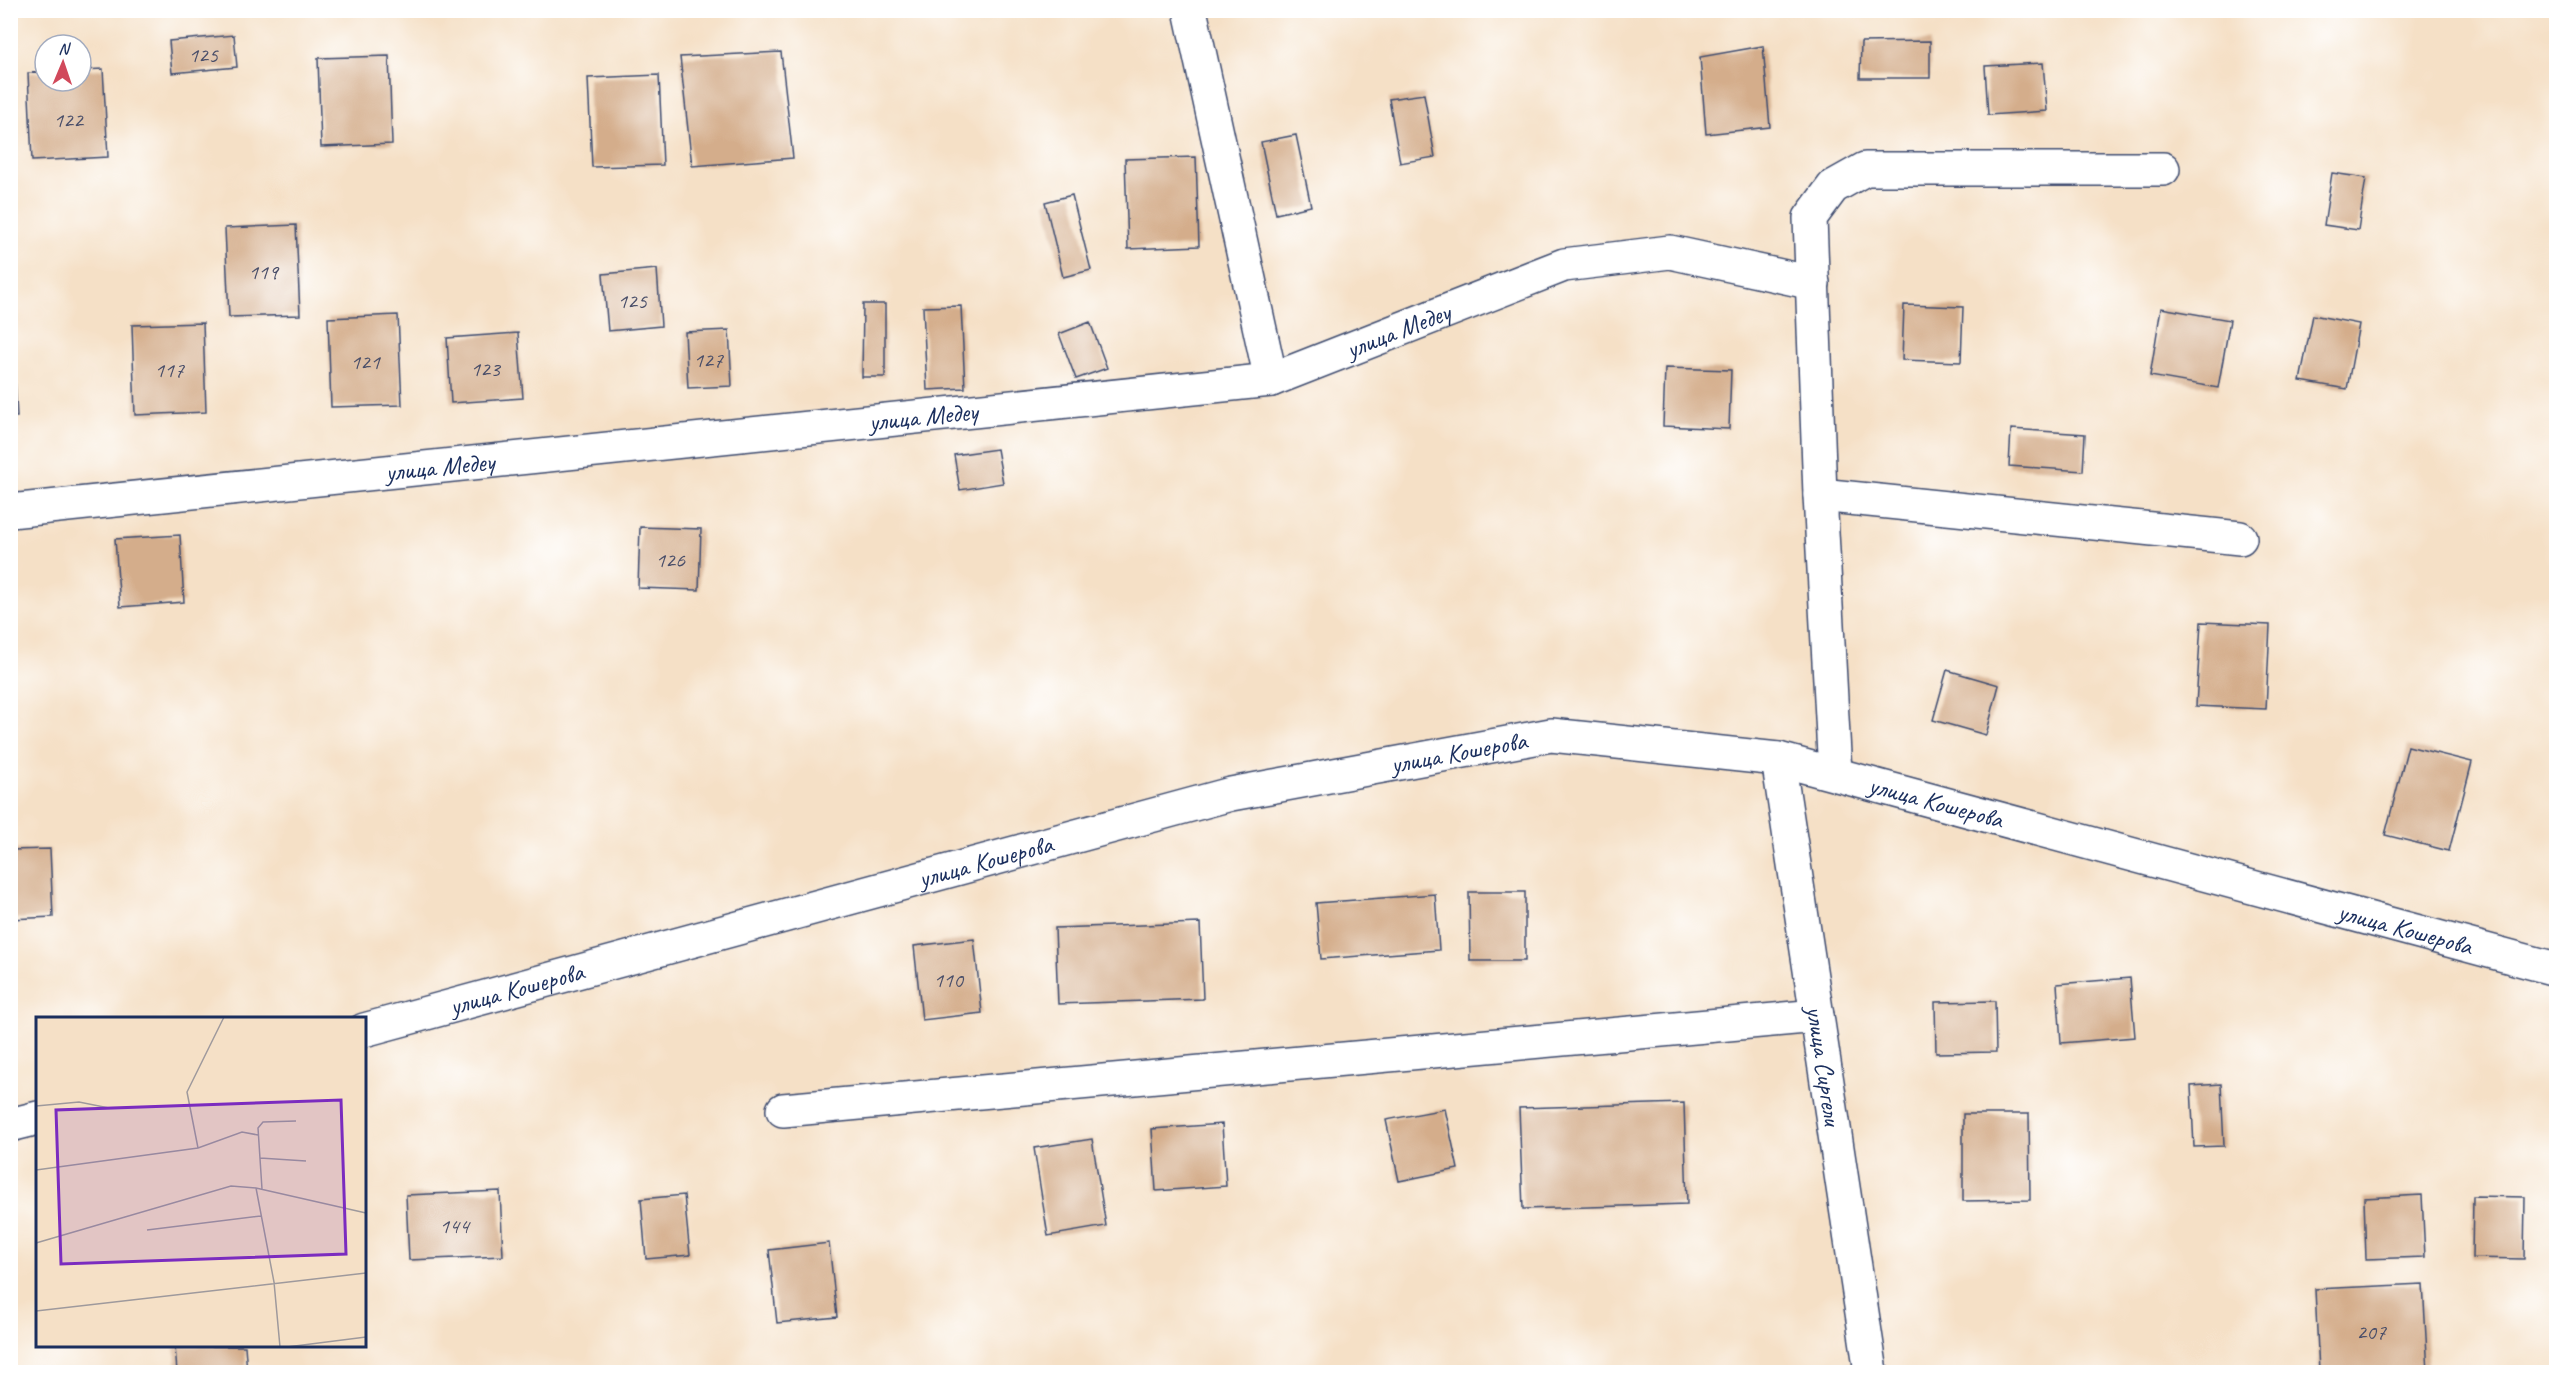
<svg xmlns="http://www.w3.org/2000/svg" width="2567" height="1383" viewBox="0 0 2567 1383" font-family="Caveat,sans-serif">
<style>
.building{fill:#d4ad8b}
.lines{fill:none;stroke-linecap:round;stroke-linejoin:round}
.minor-casing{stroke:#3c4a6e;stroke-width:36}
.minor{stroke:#fff;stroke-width:33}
.labels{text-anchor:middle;stroke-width:4.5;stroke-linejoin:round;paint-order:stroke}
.number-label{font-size:22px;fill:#494e69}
.street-label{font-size:26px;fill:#1b2f5e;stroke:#fff}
.inset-road{fill:none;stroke:#9e999c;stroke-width:1.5}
.view{fill:#7b2cbf;fill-opacity:0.15;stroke:#7b2cbf;stroke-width:3}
.inset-edge{fill:none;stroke:#1b2f5e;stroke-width:3}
</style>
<rect width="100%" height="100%" fill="#fff"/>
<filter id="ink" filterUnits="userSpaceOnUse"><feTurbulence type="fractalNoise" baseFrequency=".0167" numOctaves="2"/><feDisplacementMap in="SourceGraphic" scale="12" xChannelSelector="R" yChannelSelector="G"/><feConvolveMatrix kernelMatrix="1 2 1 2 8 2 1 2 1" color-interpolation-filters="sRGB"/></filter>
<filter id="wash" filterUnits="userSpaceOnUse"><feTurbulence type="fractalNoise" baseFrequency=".008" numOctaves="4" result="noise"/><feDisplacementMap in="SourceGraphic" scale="24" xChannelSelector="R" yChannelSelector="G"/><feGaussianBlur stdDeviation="1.35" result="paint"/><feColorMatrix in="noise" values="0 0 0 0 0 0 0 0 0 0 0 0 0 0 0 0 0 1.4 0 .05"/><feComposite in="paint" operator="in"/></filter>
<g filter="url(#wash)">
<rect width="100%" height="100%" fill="#f5e0c6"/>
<g id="blocks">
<path class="building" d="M 234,35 L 237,67 L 172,73 L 169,41 Z
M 1930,41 L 1930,78 L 1860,78 L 1861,42 Z
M 1763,46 L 1770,127 L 1706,134 L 1700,57 Z
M 781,52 L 793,158 L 692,166 L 680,57 Z
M 389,56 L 392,144 L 321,147 L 318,58 Z
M 2043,63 L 2047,111 L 1988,115 L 1985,66 Z
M 103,69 L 108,157 L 32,161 L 28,73 L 45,72 L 45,81 L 81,81 L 81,70 Z
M 659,75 L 663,165 L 592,167 L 588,78 Z
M 1424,94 L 1435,157 L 1400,163 L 1389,99 Z
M 1296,135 L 1311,206 L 1276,214 L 1261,142 Z
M 1196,157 L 1199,246 L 1128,249 L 1125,159 Z
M 2332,173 L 2366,178 L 2358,230 L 2324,225 Z
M 1072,195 L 1091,270 L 1063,277 L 1045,202 Z
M 296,225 L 300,315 L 229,317 L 225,228 Z
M 657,269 L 661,326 L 608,331 L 603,274 Z
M 863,304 L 885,304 L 885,377 L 862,377 Z
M 1904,305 L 1963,307 L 1961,362 L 1902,360 Z
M 961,306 L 965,388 L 927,390 L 923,307 Z
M 2161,308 L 2230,320 L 2218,388 L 2150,376 Z
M 398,315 L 402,405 L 331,407 L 328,318 Z
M 2313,315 L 2359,324 L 2347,389 L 2300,381 Z
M 1090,322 L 1107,368 L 1076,379 L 1059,334 Z
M 203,323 L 206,412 L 135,415 L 132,325 Z
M 729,330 L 732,386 L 688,388 L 685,332 Z
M 518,333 L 523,398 L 451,403 L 447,338 Z
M 10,357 L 14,357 L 17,417 L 10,417 Z
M 1665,368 L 1731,370 L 1729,429 L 1663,426 Z
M 2011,429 L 2085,434 L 2083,471 L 2009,466 Z
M 997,449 L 1003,483 L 960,490 L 954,455 Z
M 640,527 L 701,529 L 699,590 L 638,588 Z
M 180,535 L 184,602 L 120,607 L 115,539 Z
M 2201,622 L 2270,625 L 2266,709 L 2196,706 Z
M 1947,670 L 1999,685 L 1986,735 L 1933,720 Z
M 2408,746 L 2472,762 L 2449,851 L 2385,835 Z
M 50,849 L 53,917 L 10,919 L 10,850 Z
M 1469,892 L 1525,892 L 1525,961 L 1470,961 Z
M 1435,894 L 1439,950 L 1321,959 L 1316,903 Z
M 1200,923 L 1203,999 L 1058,1004 L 1055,928 Z
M 974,939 L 982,1013 L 922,1020 L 914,946 Z
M 2130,978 L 2135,1037 L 2061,1043 L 2057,984 Z
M 1995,1001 L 1996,1052 L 1936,1053 L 1935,1002 Z
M 2221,1084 L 2224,1146 L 2194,1147 L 2191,1086 Z
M 1684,1103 L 1687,1204 L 1523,1209 L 1519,1108 Z
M 1445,1109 L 1458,1169 L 1399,1181 L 1386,1120 Z
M 1963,1114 L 2029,1114 L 2030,1200 L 1963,1201 Z
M 1222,1124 L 1226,1186 L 1156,1191 L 1152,1129 Z
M 1092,1139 L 1106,1226 L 1048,1236 L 1034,1148 Z
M 500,1191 L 503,1256 L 409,1260 L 406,1195 Z
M 684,1195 L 690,1255 L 646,1259 L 641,1199 Z
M 2422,1195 L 2425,1257 L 2366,1259 L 2364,1198 Z
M 2473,1196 L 2525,1197 L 2524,1259 L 2472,1258 Z
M 829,1243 L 837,1317 L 777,1323 L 769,1250 Z
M 2423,1284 L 2428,1372 L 2319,1372 L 2315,1289 Z
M 175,1346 L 245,1346 L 247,1372 L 177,1372 Z"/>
</g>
</g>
<g filter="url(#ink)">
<use href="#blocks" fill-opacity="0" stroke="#3c4a6e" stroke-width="1.5"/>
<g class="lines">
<defs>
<g id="minor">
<path d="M 1190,10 L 1271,380"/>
<path d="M 1820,495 L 2240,538"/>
<path id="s1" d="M 10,511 L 1271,380 L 1564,265 L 1670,252 L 1813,283"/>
<path id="s2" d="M 1778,759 L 1871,1372"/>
<path d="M 1835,773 L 1820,495 L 1810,218 L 1833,187 L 1865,169 L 2163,169"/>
<path id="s3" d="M 364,1030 L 1231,794 L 1551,735 L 1778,759 L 2556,969"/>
<path d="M 783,1110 L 1817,1016"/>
<path d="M 10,1125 L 38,1118"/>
</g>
</defs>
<use href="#minor" class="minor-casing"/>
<use href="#minor" class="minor"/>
</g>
</g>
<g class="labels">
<g class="number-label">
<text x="203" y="62">125</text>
<text x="68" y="127">122</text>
<text x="263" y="279">119</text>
<text x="632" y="308">125</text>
<text x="708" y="367">127</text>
<text x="365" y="369">121</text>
<text x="485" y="376">123</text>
<text x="169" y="377">117</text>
<text x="670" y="567">126</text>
<text x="948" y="987">110</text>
<text x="454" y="1233">144</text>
<text x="2371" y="1339">207</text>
</g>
<g class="street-label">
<text dy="9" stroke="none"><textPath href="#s1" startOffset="1404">улица Медеу</textPath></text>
<text dy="9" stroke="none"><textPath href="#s1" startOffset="918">улица Медеу</textPath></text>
<text dy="9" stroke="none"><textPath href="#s1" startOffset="432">улица Медеу</textPath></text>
<text dy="9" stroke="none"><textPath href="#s3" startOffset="1130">улица Кошерова</textPath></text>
<text dy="9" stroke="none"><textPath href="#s3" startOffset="1616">улица Кошерова</textPath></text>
<text dy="9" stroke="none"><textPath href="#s3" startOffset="644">улица Кошерова</textPath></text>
<text dy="9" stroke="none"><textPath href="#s3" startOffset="2102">улица Кошерова</textPath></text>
<text dy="9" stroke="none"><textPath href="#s3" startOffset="158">улица Кошерова</textPath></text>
<text dy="9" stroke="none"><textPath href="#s2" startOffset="310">улица Сиргели</textPath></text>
</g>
</g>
<g transform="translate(36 1017)">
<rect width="330" height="330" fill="#f5e0c6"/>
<path class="inset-road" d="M 0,89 L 43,85 L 73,91M 162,131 L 151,75 L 188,0M 224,141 L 270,144M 0,153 L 162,131 L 206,115 L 222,118M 220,171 L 238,265 L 244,330M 226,172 L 222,111 L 227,105 L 260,104M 111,213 L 225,199M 0,226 L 195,169 L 220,171 L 330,196M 0,294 L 330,256M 251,330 L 330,320"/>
<path class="view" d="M 305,83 L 310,237 L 25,247 L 20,93 Z"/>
<rect width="330" height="330" class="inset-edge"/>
</g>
<rect width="2567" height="1383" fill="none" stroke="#fff" stroke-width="36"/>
<g transform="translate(63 63) rotate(2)"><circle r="28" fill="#ffffff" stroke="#a4acbf" stroke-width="1.5"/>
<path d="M0-4.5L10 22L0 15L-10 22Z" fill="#d1495b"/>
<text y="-9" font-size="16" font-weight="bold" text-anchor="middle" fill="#1b2f5e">N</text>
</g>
</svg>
